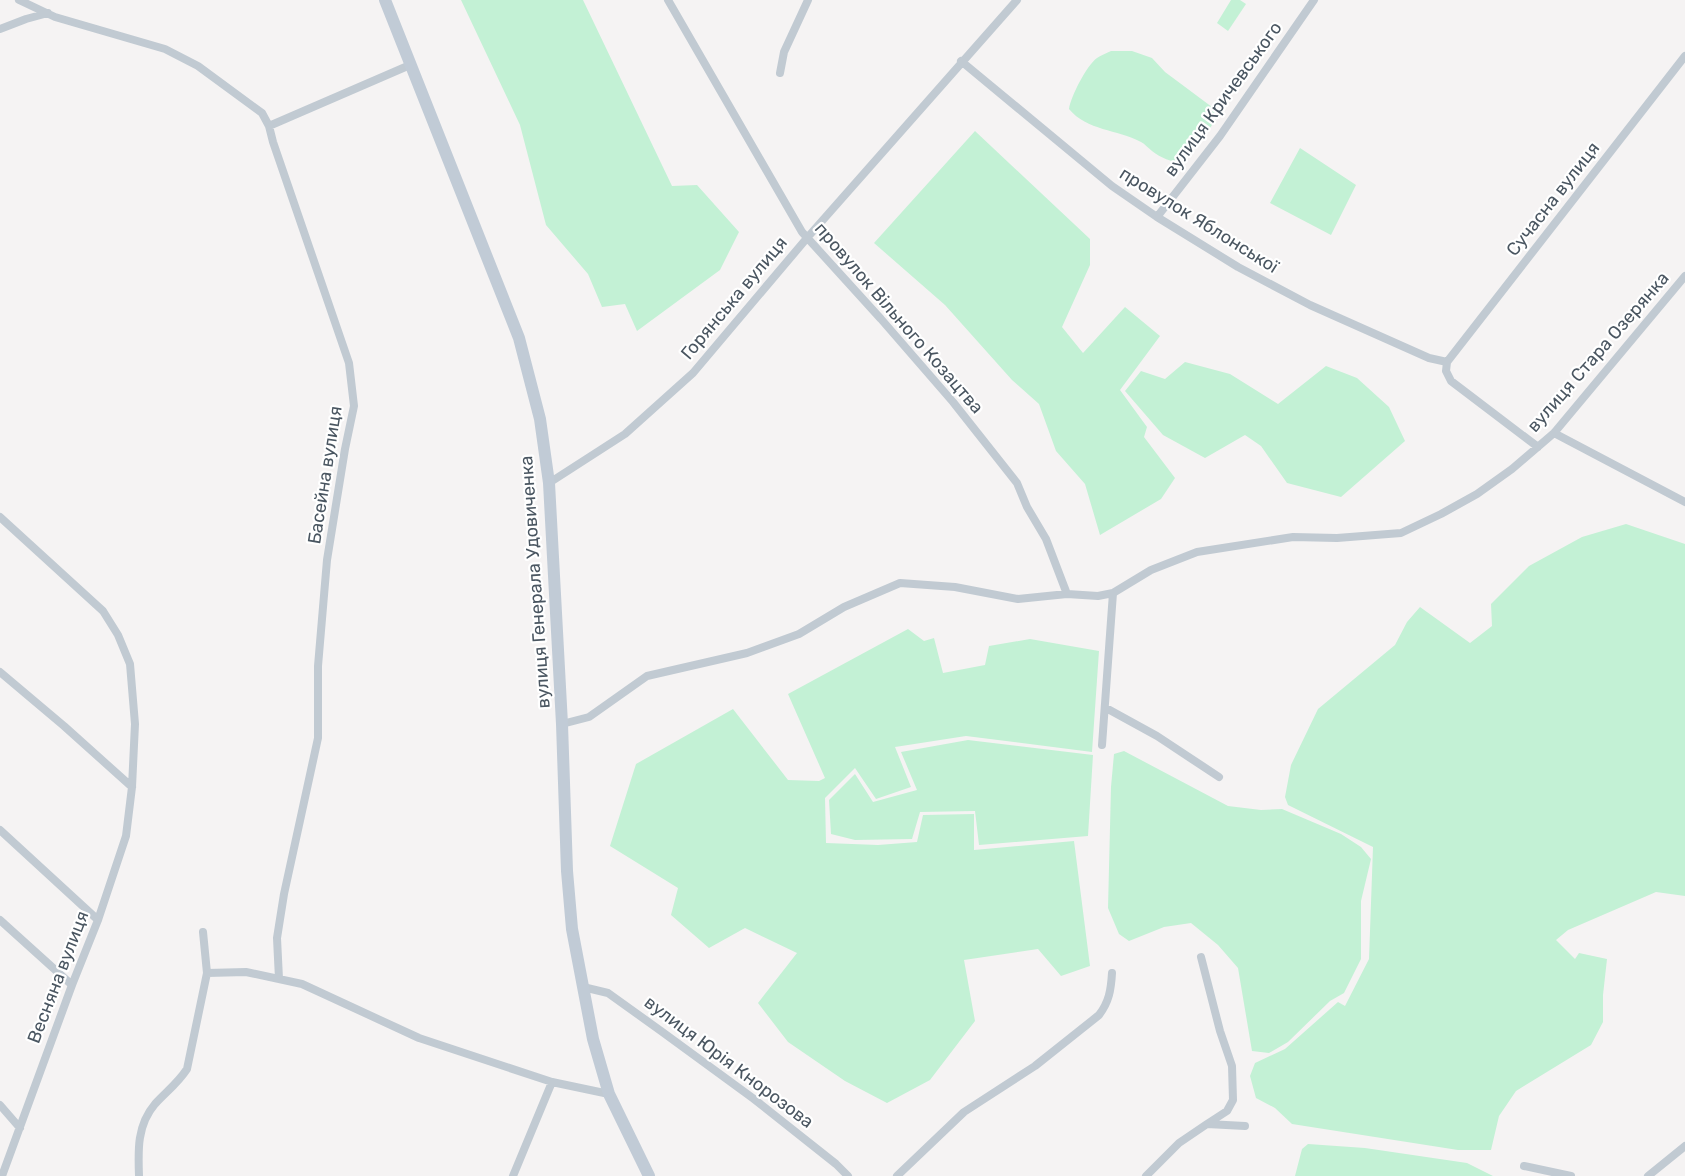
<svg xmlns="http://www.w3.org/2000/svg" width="1685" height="1176" viewBox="0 0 1685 1176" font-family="Rubik,sans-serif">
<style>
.green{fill:#c3f1d5}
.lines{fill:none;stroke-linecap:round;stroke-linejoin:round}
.street{stroke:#c1cad2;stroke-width:8}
.secondary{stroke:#c1cbd6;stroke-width:12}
.labels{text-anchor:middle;stroke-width:4.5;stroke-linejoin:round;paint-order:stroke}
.street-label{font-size:18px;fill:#4a5661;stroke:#fff}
</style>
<rect width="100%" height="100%" fill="#f5f3f3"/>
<path class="green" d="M 461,0 L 583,0 L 672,186 L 697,185 L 739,232 L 720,270 L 637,331 L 625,304 L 602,307 L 588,274 L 546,225 L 520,125 Z
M 1231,0 L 1240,0 L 1246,4 L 1228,31 L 1217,23 Z
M 1111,51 L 1132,51 L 1152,58 L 1165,72 L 1216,110 L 1218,116 L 1202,140 L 1182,163 C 1171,162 1161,158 1152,151 C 1148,148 1145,144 1141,142 C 1117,129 1087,131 1069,109 C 1071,96 1087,65 1097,58 C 1101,55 1107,53 1111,51 Z
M 975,131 L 1090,239 L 1090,265 L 1062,327 L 1083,353 L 1125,307 L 1160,336 L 1120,390 L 1147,427 L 1144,437 L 1175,478 L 1161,499 L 1100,535 L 1085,484 L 1056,451 L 1039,404 L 1012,380 L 945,305 L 874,243 Z
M 1300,148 L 1356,185 L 1331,235 L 1270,203 Z
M 1185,362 L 1230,374 L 1278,404 L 1326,366 L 1357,378 L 1389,407 L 1405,441 L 1341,497 L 1287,483 L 1261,446 L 1245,435 L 1205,458 L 1163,435 L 1125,391 L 1141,371 L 1165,379 Z
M 1626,524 L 1685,544 L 1685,896 L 1656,892 L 1568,930 L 1556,940 L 1575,959 L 1579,953 L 1607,959 L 1603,995 L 1603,1022 L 1591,1045 L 1516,1091 L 1499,1116 L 1491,1150 L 1458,1150 L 1292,1124 L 1275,1108 L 1256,1098 L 1250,1076 L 1255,1063 L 1285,1049 L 1338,1002 L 1345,1006 L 1369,959 L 1373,847 L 1288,805 L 1285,797 L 1291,765 L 1318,709 L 1395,645 L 1407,622 L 1420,607 L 1470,643 L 1492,626 L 1491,604 L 1529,566 L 1582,537 Z
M 908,629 L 924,641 L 934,638 L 943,673 L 985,665 L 989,646 L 1030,639 L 1099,651 L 1092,752 L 966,736 L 895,747 L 911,787 L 876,799 L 855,768 L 825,798 L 826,843 L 878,845 L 917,842 L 923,815 L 974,814 L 974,850 L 1074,841 L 1090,966 L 1061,976 L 1038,949 L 964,960 L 975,1021 L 930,1080 L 887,1103 L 845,1081 L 788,1042 L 758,1003 L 797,953 L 745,928 L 709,948 L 671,915 L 678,888 L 610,846 L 636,764 L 733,709 L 788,780 L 819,781 L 825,778 L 788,694 Z
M 968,740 L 1093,755 L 1088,836 L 979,845 L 975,811 L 920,812 L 912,839 L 855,840 L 831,834 L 829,800 L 855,774 L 873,802 L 917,790 L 901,752 Z
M 1124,751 L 1228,806 L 1261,810 L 1282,809 L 1341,834 L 1361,847 L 1371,859 L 1361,901 L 1361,959 L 1344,993 L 1330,1001 L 1288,1042 L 1269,1053 L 1252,1051 L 1238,968 L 1218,945 L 1191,923 L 1164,927 L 1129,941 L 1119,934 L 1108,908 L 1111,787 L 1114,754 Z
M 1308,1144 L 1365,1148 L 1467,1163 L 1493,1176 L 1295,1176 L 1302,1149 Z"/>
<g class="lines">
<path class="street" d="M 19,0 L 55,17 L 165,49 L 198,66 L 262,113 L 269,126 L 273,142 L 349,363 L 354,406 L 345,449 L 327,560 L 318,666 L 318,738 L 284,894 L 277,938 L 279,979
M 668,0 L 802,232 L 881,319 L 953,402 L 1017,483 L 1027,507 L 1046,539 L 1067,594
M 0,29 L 26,19 L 48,13
M 961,61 L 1112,186 L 1157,217 L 1238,267 L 1310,305 L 1429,358 L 1447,362
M 780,73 L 784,52 L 808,0
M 269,126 L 410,65
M 1157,217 L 1220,136 L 1314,0
M 1447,362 L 1685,56
M 1447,362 L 1446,371 L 1451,381 L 1538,447
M 1554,433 L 1685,502
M 549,483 L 625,434 L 693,373 L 807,238 L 1017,0
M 0,517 L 103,611 L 118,635 L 130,664 L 135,724 L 132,787 L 126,836 L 98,920 L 72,985 L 2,1176
M 0,672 L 64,726 L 132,787
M 1106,708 L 1157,736 L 1219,777
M 562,724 L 589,717 L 647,676 L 747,653 L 799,634 L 844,607 L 900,583 L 955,587 L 1018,599 L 1067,594 L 1098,596 L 1113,593 L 1151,570 L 1197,552 L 1293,537 L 1337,538 L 1401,533 L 1441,514 L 1477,494 L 1512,469 L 1554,433 L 1685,276
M 1102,745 L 1113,593
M 0,830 L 98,920
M 0,920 L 72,985
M 1201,957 L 1220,1031 L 1232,1066 L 1233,1100 L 1227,1111 L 1207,1124
M 207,973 L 246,972 L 302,984 L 419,1038 L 552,1082 L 609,1094
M 583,987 L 608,993 L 661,1031 L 754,1099 L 836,1164 L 848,1176
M 0,1105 L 20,1128
M 1524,1166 L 1571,1176
M 139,1176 C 138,1150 137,1125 155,1104 C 166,1092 178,1083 187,1069 L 207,973 L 203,932
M 513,1176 L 552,1082
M 897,1176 L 964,1112 L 1035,1066 L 1099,1015 C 1109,1002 1111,990 1112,973
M 1146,1176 L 1179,1143 L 1207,1124 L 1245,1126
M 1648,1176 L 1685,1146"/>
<path class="secondary" d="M 385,0 L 519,338 L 540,419 L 549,483 L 562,724 L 567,871 L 572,929 L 593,1039 L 609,1094 L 649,1176"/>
</g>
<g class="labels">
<g class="street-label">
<text transform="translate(1223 99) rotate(-54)" y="6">вулиця Кричевського</text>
<text transform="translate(1553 199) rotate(-52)" y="6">Сучасна вулиця</text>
<text transform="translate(1199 220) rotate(32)" y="6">провулок Яблонської</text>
<text transform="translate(734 298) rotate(-50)" y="6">Горянська вулиця</text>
<text transform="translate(899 318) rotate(49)" y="6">провулок Вільного Козацтва</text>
<text transform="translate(1598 352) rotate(-49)" y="6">вулиця Стара Озерянка</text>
<text transform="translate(325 475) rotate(-81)" y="6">Басейна вулиця</text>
<text transform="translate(535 582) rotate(-94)" y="6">вулиця Генерала Удовиченка</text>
<text transform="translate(58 977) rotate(-69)" y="6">Весняна вулиця</text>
<text transform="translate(729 1062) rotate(37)" y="6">вулиця Юрія Кнорозова</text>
</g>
</g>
</svg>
